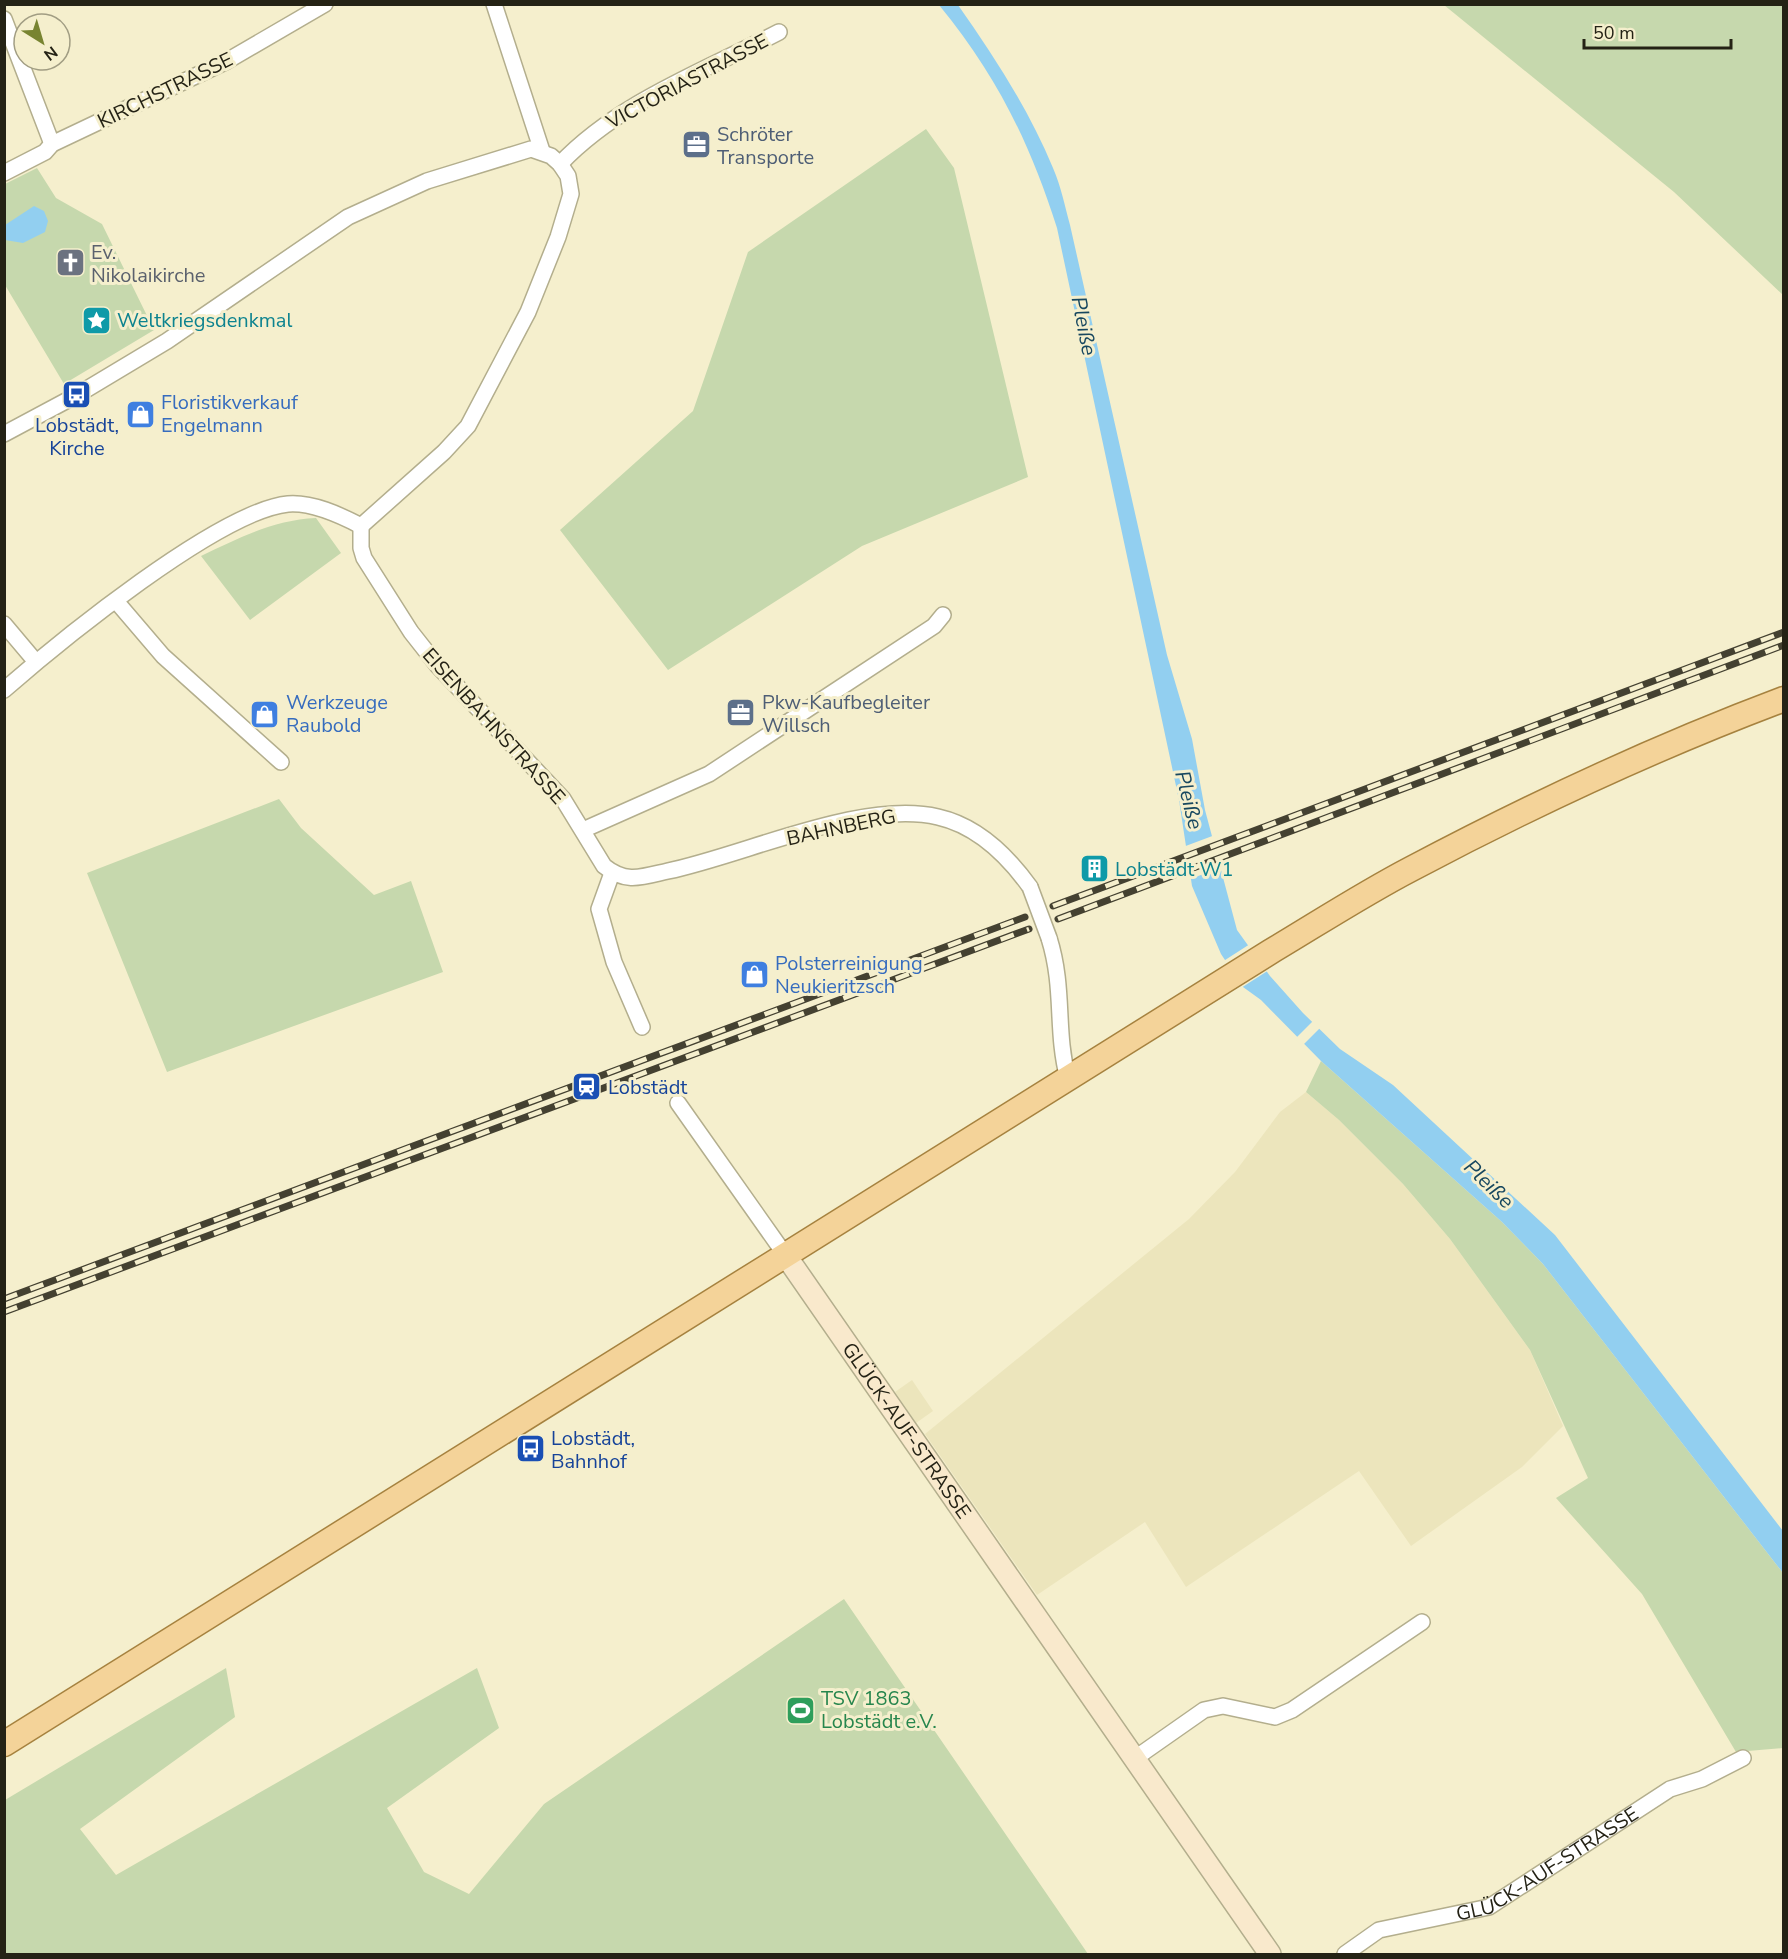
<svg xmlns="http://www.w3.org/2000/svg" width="1788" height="1959" viewBox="0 0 1788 1959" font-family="'Nunito Sans',sans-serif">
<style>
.built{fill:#ece5bc}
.green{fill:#c6d8ad}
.water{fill:#92cff0}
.pier{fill:#f5efcd}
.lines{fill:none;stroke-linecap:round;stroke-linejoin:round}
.street-casing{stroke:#b3ae8d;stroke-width:18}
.secondary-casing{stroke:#b3ae8d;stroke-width:24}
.primary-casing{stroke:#a6823f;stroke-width:27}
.street{stroke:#fff;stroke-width:15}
.secondary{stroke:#f9e9cc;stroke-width:21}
.primary{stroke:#f4d399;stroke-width:24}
.rail-casing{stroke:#444131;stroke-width:7}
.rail{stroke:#f5efcd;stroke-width:4.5;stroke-dasharray:14;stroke-linecap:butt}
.street-bridge-casing{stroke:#b3ae8d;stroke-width:18;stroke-linecap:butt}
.street-bridge{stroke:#fff;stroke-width:15}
.labels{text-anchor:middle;stroke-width:6;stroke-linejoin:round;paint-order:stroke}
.street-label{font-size:20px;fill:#242215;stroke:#f5efcd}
.service-label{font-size:20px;fill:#4e5e75;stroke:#f5efcd;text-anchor:start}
.worship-label{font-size:20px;fill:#5b616d;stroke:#f5efcd;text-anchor:start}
.culture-label{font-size:20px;fill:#0d838f;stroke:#f5efcd;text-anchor:start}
.shop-label{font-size:20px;fill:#366cbe;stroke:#f5efcd;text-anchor:start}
.transit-label{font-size:20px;fill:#164399;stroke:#f5efcd;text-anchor:start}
.leisure-label{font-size:20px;fill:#27864d;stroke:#f5efcd;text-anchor:start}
.water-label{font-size:21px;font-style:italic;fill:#17475f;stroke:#f5efcd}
</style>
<rect width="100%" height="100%" fill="#f5efcd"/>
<path class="built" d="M 1306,1092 L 1339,1120 L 1403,1184 L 1450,1239 L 1530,1350 L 1563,1426 L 1522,1467 L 1411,1546 L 1359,1471 L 1186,1587 L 1145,1522 L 1037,1595 L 925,1434 L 1189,1219 L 1235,1172 L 1280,1112 Z
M 912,1380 L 933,1411 L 916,1423 L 895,1392 Z"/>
<path class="green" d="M 1444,5 L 1783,5 L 1783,295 L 1674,192 Z
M 926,129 L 954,168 L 1028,477 L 862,546 L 668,670 L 560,530 L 693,411 L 748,252 Z
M 37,168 L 56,198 L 102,224 L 154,330 L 64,384 L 5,285 L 5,184 Z
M 316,518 L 341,553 L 250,620 L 201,556 C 239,538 273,520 316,518 Z
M 279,799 L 301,828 L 374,895 L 411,881 L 443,972 L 167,1072 L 87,873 Z
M 1321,1061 L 1502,1222 L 1543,1264 L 1783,1573 L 1783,1748 L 1736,1752 L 1642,1594 L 1556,1498 L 1588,1478 L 1530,1350 L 1450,1239 L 1403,1184 L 1339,1120 L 1306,1092 Z
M 844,1599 L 1088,1954 L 5,1954 L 5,1800 L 226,1668 L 235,1717 L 80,1829 L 116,1875 L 477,1668 L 499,1728 L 387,1808 L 424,1872 L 469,1894 L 544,1804 Z"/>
<path class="water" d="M 939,5 L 958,5 C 994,56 1029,110 1053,168 C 1061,186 1065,207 1070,225 L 1167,655 L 1192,739 L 1205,810 L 1237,930 L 1270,976 L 1303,1013 L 1340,1049 L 1393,1085 L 1555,1235 L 1783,1531 L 1783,1573 L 1543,1264 L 1502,1222 L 1321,1061 L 1261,1000 L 1243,987 L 1221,954 L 1192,886 L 1179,800 L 1057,228 C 1029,141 997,76 939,5 Z
M 34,206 L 44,211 L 48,221 L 45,232 L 23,243 L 5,240 L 5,225 Z"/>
<path class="pier" d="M 1215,835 L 1224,866 L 1188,880 L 1183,847 Z
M 1250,944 L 1269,970 L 1241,988 L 1222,962 Z
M 1314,1020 L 1321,1027 L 1302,1046 L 1295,1039 Z"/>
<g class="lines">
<defs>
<g id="street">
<path d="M 494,4 L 542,151"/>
<path d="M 4,19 L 52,144"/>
<path d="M 560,164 C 619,102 704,71 779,32"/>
<path d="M 4,173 L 45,152 L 52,144 L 227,61 L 325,4"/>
<path d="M 4,434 L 77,395 L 167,341 L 348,217 L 427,181 L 531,149 L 551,156 L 560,164 L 568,176 L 571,194 L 558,237 L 528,312 L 468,426 L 444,452 L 361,526"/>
<path d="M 361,526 L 361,548 L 364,558 L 411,632 L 437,665 L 563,799 L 604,866 C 626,884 642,877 668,871 C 745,855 863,799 938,817 C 978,826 1007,855 1030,887"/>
<path d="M 116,601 L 163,656 L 281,762"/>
<path d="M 4,624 L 36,662"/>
<path d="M 4,690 C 59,642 219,511 288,504 C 312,502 340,515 361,526"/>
<path d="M 583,830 L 709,774 L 934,626 L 943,615"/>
<path d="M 612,873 L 599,909 L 614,962 L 642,1027"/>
<path d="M 1049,938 C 1065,989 1055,1030 1068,1079"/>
<path d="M 678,1103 L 786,1256"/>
<path d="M 1134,1759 L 1204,1710 L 1223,1706 L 1275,1717 L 1292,1710 L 1422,1622"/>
<path id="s1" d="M 1345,1954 L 1379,1930 L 1489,1907 L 1670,1789 L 1702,1779 L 1743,1758"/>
</g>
<g id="secondary">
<path id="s2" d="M 786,1256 L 1270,1954"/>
</g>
<path id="primary" d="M 4,1744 L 1270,952 C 1317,924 1363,894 1411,869 C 1532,805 1656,747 1784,699"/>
</defs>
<use href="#street" class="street-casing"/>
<use href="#secondary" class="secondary-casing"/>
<use href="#primary" class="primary-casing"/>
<use href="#street" class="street"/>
<use href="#secondary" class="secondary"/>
<use href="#primary" class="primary"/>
<defs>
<path id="rail" d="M 1053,906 L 1784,632
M 1058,919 L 1784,645
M 4,1299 L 1025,917
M 4,1312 L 1029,929"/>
</defs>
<use href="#rail" class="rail-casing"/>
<use href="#rail" class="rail"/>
<defs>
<path id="street-bridge" d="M 1030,887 L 1049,938"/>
</defs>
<use href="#street-bridge" class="street-bridge-casing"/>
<use href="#street-bridge" class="street-bridge"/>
</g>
<defs>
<symbol id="office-square" viewBox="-11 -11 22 22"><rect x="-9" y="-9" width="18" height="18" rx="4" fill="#5c6f8a" stroke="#f5efcd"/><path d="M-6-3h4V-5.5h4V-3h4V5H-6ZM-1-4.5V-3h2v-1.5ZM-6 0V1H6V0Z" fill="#fff"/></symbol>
<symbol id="church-square" viewBox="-11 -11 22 22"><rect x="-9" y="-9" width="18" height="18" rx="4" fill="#6b7280" stroke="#f5efcd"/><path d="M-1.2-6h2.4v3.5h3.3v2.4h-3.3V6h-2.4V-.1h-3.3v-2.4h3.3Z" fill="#fff"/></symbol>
<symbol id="sight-square" viewBox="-11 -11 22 22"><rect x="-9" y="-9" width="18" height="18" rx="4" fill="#0f9aa8" stroke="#f5efcd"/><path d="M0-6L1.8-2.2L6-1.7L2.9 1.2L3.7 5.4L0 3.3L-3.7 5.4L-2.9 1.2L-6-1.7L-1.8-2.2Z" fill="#fff"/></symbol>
<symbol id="bus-square" viewBox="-11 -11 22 22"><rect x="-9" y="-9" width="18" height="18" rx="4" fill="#1a4fb4" stroke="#f5efcd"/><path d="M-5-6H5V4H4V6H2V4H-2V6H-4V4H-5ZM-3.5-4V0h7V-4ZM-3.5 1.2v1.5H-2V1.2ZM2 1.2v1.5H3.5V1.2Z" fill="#fff"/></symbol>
<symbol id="shop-square" viewBox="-11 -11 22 22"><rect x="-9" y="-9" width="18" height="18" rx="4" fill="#3f7fe0" stroke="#f5efcd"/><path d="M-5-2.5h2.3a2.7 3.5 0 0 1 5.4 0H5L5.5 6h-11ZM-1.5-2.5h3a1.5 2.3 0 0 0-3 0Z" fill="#fff"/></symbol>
<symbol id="building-square" viewBox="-11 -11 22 22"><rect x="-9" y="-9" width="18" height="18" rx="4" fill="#0f9aa8" stroke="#f5efcd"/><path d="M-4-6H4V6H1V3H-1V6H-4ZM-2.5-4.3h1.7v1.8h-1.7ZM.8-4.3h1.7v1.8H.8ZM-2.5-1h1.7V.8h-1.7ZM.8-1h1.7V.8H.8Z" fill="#fff"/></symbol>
<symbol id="station-square" viewBox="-11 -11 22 22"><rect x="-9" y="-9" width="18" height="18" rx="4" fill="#1a4fb4" stroke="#f5efcd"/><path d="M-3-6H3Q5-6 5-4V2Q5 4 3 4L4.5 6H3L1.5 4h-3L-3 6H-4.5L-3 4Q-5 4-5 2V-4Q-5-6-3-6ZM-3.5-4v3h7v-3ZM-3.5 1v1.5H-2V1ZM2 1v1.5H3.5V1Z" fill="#fff"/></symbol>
<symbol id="stadium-square" viewBox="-11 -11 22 22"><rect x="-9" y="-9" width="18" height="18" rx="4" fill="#2e9e5b" stroke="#f5efcd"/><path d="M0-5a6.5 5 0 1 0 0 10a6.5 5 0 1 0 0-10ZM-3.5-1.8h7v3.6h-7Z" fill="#fff"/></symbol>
</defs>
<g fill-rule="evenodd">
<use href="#office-square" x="680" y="128" width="33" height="33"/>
<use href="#church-square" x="54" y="246" width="33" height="33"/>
<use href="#sight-square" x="80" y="304" width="33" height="33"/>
<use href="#bus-square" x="60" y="378" width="33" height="33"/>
<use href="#shop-square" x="124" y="398" width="33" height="33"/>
<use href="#office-square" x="724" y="696" width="33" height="33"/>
<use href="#shop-square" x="248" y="698" width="33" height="33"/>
<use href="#building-square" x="1078" y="852" width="33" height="33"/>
<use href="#shop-square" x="738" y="958" width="33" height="33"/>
<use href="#station-square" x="570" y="1070" width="33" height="33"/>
<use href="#bus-square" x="514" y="1432" width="33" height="33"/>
<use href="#stadium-square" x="784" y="1694" width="33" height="33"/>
</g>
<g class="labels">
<g class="street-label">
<text transform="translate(687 81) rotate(-28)" y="7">VICTORIASTRASSE</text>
<text transform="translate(165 90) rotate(-26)" y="7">KIRCHSTRASSE</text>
<text transform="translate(494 726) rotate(48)" y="7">EISENBAHNSTRASSE</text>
<text transform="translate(841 827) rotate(-12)" y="7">BAHNBERG</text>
<text dy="7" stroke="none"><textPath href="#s2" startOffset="212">GLÜCK-AUF-STRASSE</textPath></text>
<text dy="7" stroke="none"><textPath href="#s1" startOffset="225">GLÜCK-AUF-STRASSE</textPath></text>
</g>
<g class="service-label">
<text x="717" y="141">Schröter<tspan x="717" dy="23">Transporte</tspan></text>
<text x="762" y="709">Pkw-Kaufbegleiter<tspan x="762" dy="23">Willsch</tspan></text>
</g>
<g class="worship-label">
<text x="91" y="259">Ev.<tspan x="91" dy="23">Nikolaikirche</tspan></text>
</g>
<g class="culture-label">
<text x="117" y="327">Weltkriegsdenkmal</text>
<text x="1115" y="876">Lobstädt W1</text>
</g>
<g class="shop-label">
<text x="161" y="409">Floristikverkauf<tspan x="161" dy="23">Engelmann</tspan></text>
<text x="286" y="709">Werkzeuge<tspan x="286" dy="23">Raubold</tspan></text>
<text x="775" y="970">Polsterreinigung<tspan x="775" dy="23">Neukieritzsch</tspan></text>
</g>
<g class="transit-label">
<text x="77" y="432" text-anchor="middle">Lobstädt,<tspan x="77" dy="23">Kirche</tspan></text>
<text x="608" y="1094">Lobstädt</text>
<text x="551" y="1445">Lobstädt,<tspan x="551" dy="23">Bahnhof</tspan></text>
</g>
<g class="leisure-label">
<text x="821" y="1705">TSV 1863<tspan x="821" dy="23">Lobstädt e.V.</tspan></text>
</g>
<g class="water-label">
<text transform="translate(1084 326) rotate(79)" y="7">Pleiße</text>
<text transform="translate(1189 800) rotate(76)" y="7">Pleiße</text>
<text transform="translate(1489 1184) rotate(44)" y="7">Pleiße</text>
</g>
</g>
<rect width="1788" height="1959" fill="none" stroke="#242215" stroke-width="12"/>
<g transform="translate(42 42) rotate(143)"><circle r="28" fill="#f5efcd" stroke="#a19d83" stroke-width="1.5"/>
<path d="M0-4.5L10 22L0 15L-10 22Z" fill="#788431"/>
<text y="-9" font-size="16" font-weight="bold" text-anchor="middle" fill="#242215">N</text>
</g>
<path d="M1584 39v9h147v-9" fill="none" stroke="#242215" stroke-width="3"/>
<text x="1593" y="39" font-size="18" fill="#242215" stroke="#f5efcd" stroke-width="4.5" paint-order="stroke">50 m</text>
</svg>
